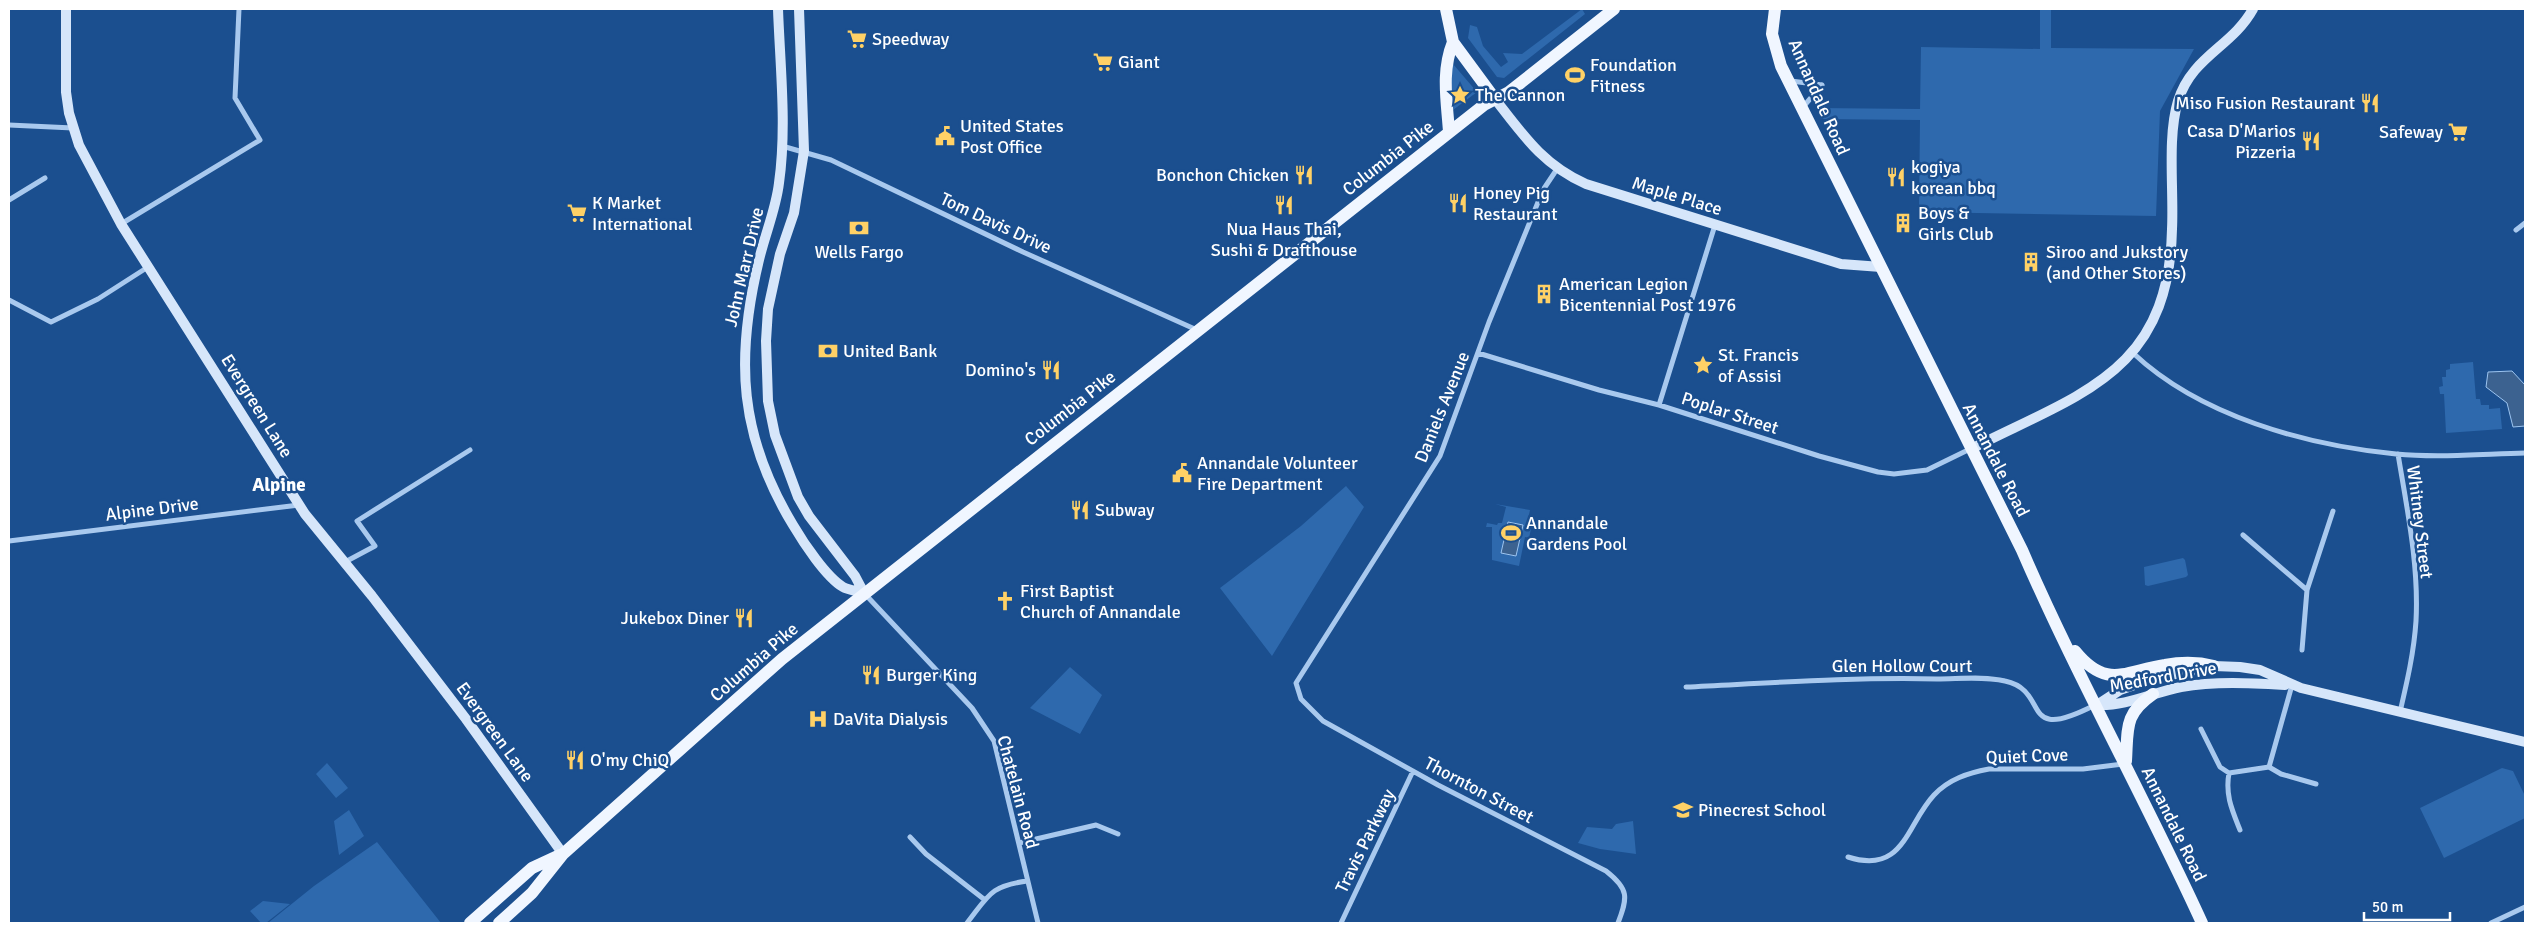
<svg xmlns="http://www.w3.org/2000/svg" width="2534" height="932" viewBox="0 0 2534 932" font-family="Signika,sans-serif">
<style>
.green{fill:#2e69ad}
.water{fill:#3c6290;stroke:#9cc4f0}
.lines{fill:none;stroke-linecap:round;stroke-linejoin:round}
.street{stroke:#a9c9ee;stroke-width:5}
.secondary{stroke:#d6e6fa;stroke-width:10}
.primary{stroke:#f0f6ff;stroke-width:12}
.labels{text-anchor:middle;stroke-width:5;stroke-linejoin:round;paint-order:stroke}
.poi-label{font-size:18px;fill:#fff;stroke:#1b4f8f;text-anchor:start}
.street-label{font-size:18px;fill:#fff;stroke:#1b4f8f}
.neighbourhood-label{font-size:19px;font-weight:bold;fill:#fff;stroke:#1b4f8f}
</style>
<rect width="100%" height="100%" fill="#1b4f8f"/>
<path class="green" d="M 1582,9 L 1585,14 L 1504,78 L 1497,77 L 1468,38 L 1470,25 L 1477,27 L 1483,46 L 1501,67 L 1508,62 L 1503,53 L 1522,54 Z
M 2040,9 L 2051,9 L 2051,48 L 2194,49 L 2160,111 L 2156,216 L 1919,212 L 1920,120 L 1821,119 L 1816,108 L 1920,109 L 1921,47 L 2040,49 Z
M 1453,64 L 1477,92 L 1453,110 L 1450,68 Z
M 2473,362 L 2476,399 L 2480,399 L 2481,405 L 2489,405 L 2489,409 L 2500,408 L 2502,429 L 2446,433 L 2444,394 L 2440,394 L 2439,387 L 2443,386 L 2442,377 L 2446,377 L 2446,370 L 2450,369 L 2450,364 Z
M 1346,486 L 1364,507 L 1272,656 L 1220,588 L 1301,526 Z
M 1495,504 L 1530,510 L 1526,528 L 1531,529 L 1529,538 L 1525,537 L 1519,566 L 1492,560 L 1492,527 L 1486,527 L 1487,523 L 1497,525 L 1498,523 L 1502,523 L 1506,507 Z
M 2183,558 L 2185,560 L 2188,575 L 2186,577 L 2148,586 L 2145,585 L 2144,567 Z
M 1070,667 L 1102,695 L 1080,734 L 1030,708 Z
M 327,763 L 348,788 L 336,798 L 316,774 Z
M 2502,768 L 2513,771 L 2525,796 L 2525,818 L 2444,858 L 2420,808 Z
M 349,810 L 364,836 L 339,855 L 334,821 Z
M 1633,821 L 1636,854 L 1600,849 L 1578,843 L 1587,827 L 1612,829 L 1616,824 Z
M 377,842 L 441,923 L 268,923 L 314,886 Z
M 263,901 L 290,904 L 266,923 L 261,923 L 250,911 Z"/>
<path class="water" d="M 2512,371 L 2525,385 L 2525,426 L 2513,427 L 2507,403 L 2486,387 L 2488,372 Z
M 1508,522 L 1523,525 L 1516,556 L 1501,553 Z"/>
<g class="lines">
<path class="street" d="M 1791,81 L 1822,85
M 1803,107 L 1822,85
M 9,125 L 73,128
M 782,146 L 831,160 L 1023,252 L 1197,330
M 1557,169 L 1543,190 L 1489,322 L 1440,456 L 1296,683 L 1301,699 L 1323,721 L 1438,785 L 1606,871 C 1629,889 1628,897 1618,923
M 9,200 L 45,178
M 121,224 L 260,140 L 235,98 L 239,9
M 2516,230 L 2525,223
M 9,300 L 51,322 L 98,299 L 148,267
M 1478,353 L 1599,390 L 1659,405 L 1819,456 L 1878,472 L 1894,474 L 1927,470 L 1970,449
M 2133,353 C 2200,416 2305,445 2396,454 C 2438,458 2483,454 2525,453
M 1659,405 L 1715,225
M 2398,454 C 2407,509 2419,565 2416,621 C 2414,652 2407,682 2400,712
M 2243,535 L 2307,590
M 9,541 L 299,505
M 345,562 L 375,546 L 357,521 L 470,450
M 864,593 L 972,708 L 994,741 L 1038,923
M 2302,650 L 2307,590 L 2333,511
M 1686,687 C 1770,683 1853,677 1937,679 C 1959,679 1984,676 2005,681 C 2052,691 2017,745 2095,705
M 2201,729 L 2220,767 L 2229,773 L 2269,767 L 2281,774 L 2316,784
M 2269,767 L 2292,685
M 2229,773 C 2225,795 2232,810 2240,830
M 910,837 L 926,854 L 985,900
M 1019,843 L 1096,825 L 1118,834
M 1848,857 C 1904,875 1906,825 1934,795 C 1949,779 1968,773 1989,769 L 2083,769 L 2123,764
M 967,923 C 989,895 990,886 1027,881
M 1341,923 L 1413,771
M 2491,923 L 2525,907"/>
<path class="secondary" d="M 66,9 L 66,92 L 69,113 L 79,145 L 121,224 L 305,514 L 372,596 L 466,719 L 563,854
M 778,9 C 780,65 787,127 779,183 C 776,209 765,234 759,260 C 735,359 739,436 793,525 C 803,542 826,577 843,587 C 848,590 858,591 864,593
M 799,9 L 804,151 L 794,213 L 780,254 L 768,309 L 766,341 L 768,401 L 775,435 L 798,497 L 809,516 L 855,576 L 864,593
M 1495,99 C 1523,135 1543,165 1586,184 L 1841,264 L 1881,267
M 1971,449 C 2081,393 2169,373 2172,229 C 2174,191 2167,137 2178,101 C 2192,56 2232,47 2253,9
M 2097,705 L 2120,690 L 2151,679 L 2214,666 L 2240,667 L 2260,670 L 2301,688 L 2525,742
M 2098,705 C 2126,706 2152,693 2181,687 C 2215,681 2250,683 2285,685"/>
<path class="primary" d="M 1446,9 L 1453,42 L 1495,99
M 1775,9 L 1772,34 L 1781,66 L 2022,550 C 2077,677 2145,798 2202,923
M 1449,132 C 1447,101 1441,72 1453,42
M 2075,651 C 2107,690 2124,671 2165,665 C 2181,662 2198,662 2214,666
M 2126,761 C 2128,728 2124,714 2153,694
M 470,923 L 532,868 L 560,855
M 499,923 L 532,893 L 563,854 L 782,659 L 1484,105 L 1509,92 L 1614,9"/>
</g>
<defs>
<symbol id="supermarket-bare" viewBox="-9 -9 18 18"><path d="M-6-5.5h2.5l.6 2H6L4.5 2H-2.5L-4.4-4H-6ZM-1.5 3.2a1.3 1.3 0 1 0 .1 0ZM3 3.2a1.3 1.3 0 1 0 .1 0Z" fill="#ffd166" stroke="#1b4f8f" stroke-width="2.5" paint-order="stroke"/></symbol>
<symbol id="stadium-bare" viewBox="-9 -9 18 18"><path d="M0-5a6.5 5 0 1 0 0 10a6.5 5 0 1 0 0-10ZM-3.5-1.8h7v3.6h-7Z" fill="#ffd166" stroke="#1b4f8f" stroke-width="2.5" paint-order="stroke"/></symbol>
<symbol id="sight-bare" viewBox="-9 -9 18 18"><path d="M0-6L1.8-2.2L6-1.7L2.9 1.2L3.7 5.4L0 3.3L-3.7 5.4L-2.9 1.2L-6-1.7L-1.8-2.2Z" fill="#ffd166" stroke="#1b4f8f" stroke-width="2.5" paint-order="stroke"/></symbol>
<symbol id="restaurant-bare" viewBox="-9 -9 18 18"><path d="M-5-6h1v4h1v-4h1v4h1v-4h1v5L-1.5 .5V6h-2V.5L-5-1ZM5-6V6H3V1.5H1.5Q1.5-4 5-6Z" fill="#ffd166" stroke="#1b4f8f" stroke-width="2.5" paint-order="stroke"/></symbol>
<symbol id="civic-bare" viewBox="-9 -9 18 18"><path d="M-.6-6.5H3V-4.5H.6V-3L4-1V1h2V6H-6V1h2V-1L-.6-3ZM-1.2 2.5V6h2.4V2.5Z" fill="#ffd166" stroke="#1b4f8f" stroke-width="2.5" paint-order="stroke"/></symbol>
<symbol id="building-bare" viewBox="-9 -9 18 18"><path d="M-4-6H4V6H1V3H-1V6H-4ZM-2.5-4.3h1.7v1.8h-1.7ZM.8-4.3h1.7v1.8H.8ZM-2.5-1h1.7V.8h-1.7ZM.8-1h1.7V.8H.8Z" fill="#ffd166" stroke="#1b4f8f" stroke-width="2.5" paint-order="stroke"/></symbol>
<symbol id="bank-bare" viewBox="-9 -9 18 18"><path d="M-6-4H6V4H-6ZM0-2.3a2.3 2.3 0 1 0 0 4.6a2.3 2.3 0 1 0 0-4.6Z" fill="#ffd166" stroke="#1b4f8f" stroke-width="2.5" paint-order="stroke"/></symbol>
<symbol id="church-bare" viewBox="-9 -9 18 18"><path d="M-1.2-6h2.4v3.5h3.3v2.4h-3.3V6h-2.4V-.1h-3.3v-2.4h3.3Z" fill="#ffd166" stroke="#1b4f8f" stroke-width="2.5" paint-order="stroke"/></symbol>
<symbol id="hospital-bare" viewBox="-9 -9 18 18"><path d="M-5-5h3v3.5h4V-5h3V5h-3V1.5h-4V5h-3Z" fill="#ffd166" stroke="#1b4f8f" stroke-width="2.5" paint-order="stroke"/></symbol>
<symbol id="school-bare" viewBox="-9 -9 18 18"><path d="M0-5L7-2L0 1L-7-2ZM-4 1L0 2.5L4 1V4Q0 6-4 4Z" fill="#ffd166" stroke="#1b4f8f" stroke-width="2.5" paint-order="stroke"/></symbol>
</defs>
<g fill-rule="evenodd">
<use href="#supermarket-bare" x="843" y="25" width="28" height="28"/>
<use href="#supermarket-bare" x="1089" y="48" width="28" height="28"/>
<use href="#stadium-bare" x="1561" y="61" width="28" height="28"/>
<use href="#sight-bare" x="1446" y="81" width="28" height="28"/>
<use href="#restaurant-bare" x="2356" y="89" width="28" height="28"/>
<use href="#supermarket-bare" x="2444" y="118" width="28" height="28"/>
<use href="#civic-bare" x="931" y="122" width="28" height="28"/>
<use href="#restaurant-bare" x="2297" y="127" width="28" height="28"/>
<use href="#restaurant-bare" x="1290" y="161" width="28" height="28"/>
<use href="#restaurant-bare" x="1882" y="163" width="28" height="28"/>
<use href="#restaurant-bare" x="1444" y="189" width="28" height="28"/>
<use href="#restaurant-bare" x="1270" y="191" width="28" height="28"/>
<use href="#supermarket-bare" x="563" y="199" width="28" height="28"/>
<use href="#building-bare" x="1889" y="209" width="28" height="28"/>
<use href="#bank-bare" x="845" y="214" width="28" height="28"/>
<use href="#building-bare" x="2017" y="248" width="28" height="28"/>
<use href="#building-bare" x="1530" y="280" width="28" height="28"/>
<use href="#bank-bare" x="814" y="337" width="28" height="28"/>
<use href="#sight-bare" x="1689" y="351" width="28" height="28"/>
<use href="#restaurant-bare" x="1037" y="356" width="28" height="28"/>
<use href="#civic-bare" x="1168" y="459" width="28" height="28"/>
<use href="#restaurant-bare" x="1066" y="496" width="28" height="28"/>
<use href="#stadium-bare" x="1497" y="519" width="28" height="28"/>
<use href="#church-bare" x="991" y="587" width="28" height="28"/>
<use href="#restaurant-bare" x="730" y="604" width="28" height="28"/>
<use href="#restaurant-bare" x="857" y="661" width="28" height="28"/>
<use href="#hospital-bare" x="804" y="705" width="28" height="28"/>
<use href="#restaurant-bare" x="561" y="746" width="28" height="28"/>
<use href="#school-bare" x="1669" y="796" width="28" height="28"/>
</g>
<g class="labels">
<g class="poi-label">
<text x="872" y="45">Speedway</text>
<text x="1118" y="68">Giant</text>
<text x="1590" y="71">Foundation<tspan x="1590" dy="21">Fitness</tspan></text>
<text x="1475" y="101">The Cannon</text>
<text x="2355" y="109" text-anchor="end">Miso Fusion Restaurant</text>
<text x="960" y="132">United States<tspan x="960" dy="21">Post Office</tspan></text>
<text x="2296" y="137" text-anchor="end">Casa D'Marios<tspan x="2296" dy="21">Pizzeria</tspan></text>
<text x="2443" y="138" text-anchor="end">Safeway</text>
<text x="1911" y="173">kogiya<tspan x="1911" dy="21">korean bbq</tspan></text>
<text x="1289" y="181" text-anchor="end">Bonchon Chicken</text>
<text x="1473" y="199">Honey Pig<tspan x="1473" dy="21">Restaurant</tspan></text>
<text x="592" y="209">K Market<tspan x="592" dy="21">International</tspan></text>
<text x="1918" y="219">Boys &amp;<tspan x="1918" dy="21">Girls Club</tspan></text>
<text x="1284" y="235" text-anchor="middle">Nua Haus Thai,<tspan x="1284" dy="21">Sushi &amp; Drafthouse</tspan></text>
<text x="859" y="258" text-anchor="middle">Wells Fargo</text>
<text x="2046" y="258">Siroo and Jukstory<tspan x="2046" dy="21">(and Other Stores)</tspan></text>
<text x="1559" y="290">American Legion<tspan x="1559" dy="21">Bicentennial Post 1976</tspan></text>
<text x="843" y="357">United Bank</text>
<text x="1718" y="361">St. Francis<tspan x="1718" dy="21">of Assisi</tspan></text>
<text x="1036" y="376" text-anchor="end">Domino's</text>
<text x="1197" y="469">Annandale Volunteer<tspan x="1197" dy="21">Fire Department</tspan></text>
<text x="1095" y="516">Subway</text>
<text x="1526" y="529">Annandale<tspan x="1526" dy="21">Gardens Pool</tspan></text>
<text x="1020" y="597">First Baptist<tspan x="1020" dy="21">Church of Annandale</tspan></text>
<text x="729" y="624" text-anchor="end">Jukebox Diner</text>
<text x="886" y="681">Burger King</text>
<text x="833" y="725">DaVita Dialysis</text>
<text x="590" y="766">O'my ChiQ</text>
<text x="1698" y="816">Pinecrest School</text>
</g>
<g class="street-label">
<text transform="translate(1819 97) rotate(66)" y="6">Annandale Road</text>
<text transform="translate(1388 158) rotate(-38)" y="6">Columbia Pike</text>
<text transform="translate(1677 196) rotate(17)" y="6">Maple Place</text>
<text transform="translate(996 223) rotate(25)" y="6">Tom Davis Drive</text>
<text transform="translate(744 267) rotate(-77)" y="6">John Marr Drive</text>
<text transform="translate(257 406) rotate(58)" y="6">Evergreen Lane</text>
<text transform="translate(1442 407) rotate(-68)" y="6">Daniels Avenue</text>
<text transform="translate(1070 408) rotate(-38)" y="6">Columbia Pike</text>
<text transform="translate(1730 413) rotate(18)" y="6">Poplar Street</text>
<text transform="translate(1996 460) rotate(63)" y="6">Annandale Road</text>
<text transform="translate(152 509) rotate(-7)" y="6">Alpine Drive</text>
<text transform="translate(2420 522) rotate(83)" y="6">Whitney Street</text>
<text transform="translate(754 662) rotate(-41)" y="6">Columbia Pike</text>
<text x="1902" y="672">Glen Hollow Court</text>
<text transform="translate(2163 677) rotate(-10)" y="6">Medford Drive</text>
<text transform="translate(495 732) rotate(54)" y="6">Evergreen Lane</text>
<text transform="translate(2027 756) rotate(-2)" y="6">Quiet Cove</text>
<text transform="translate(1479 790) rotate(28)" y="6">Thornton Street</text>
<text transform="translate(1018 792) rotate(75)" y="6">Chatelain Road</text>
<text transform="translate(2174 824) rotate(64)" y="6">Annandale Road</text>
<text transform="translate(1365 841) rotate(-64)" y="6">Travis Parkway</text>
</g>
<g class="neighbourhood-label">
<text x="279" y="491">Alpine</text>
</g>
</g>
<rect width="2534" height="932" fill="none" stroke="#ffffff" stroke-width="20"/>
<path d="M2364 912v8h86v-8" fill="none" stroke="#ffffff" stroke-width="2.5"/>
<text x="2372" y="912" font-size="15" fill="#ffffff" stroke="#1b4f8f" stroke-width="4" paint-order="stroke">50 m</text>
</svg>
